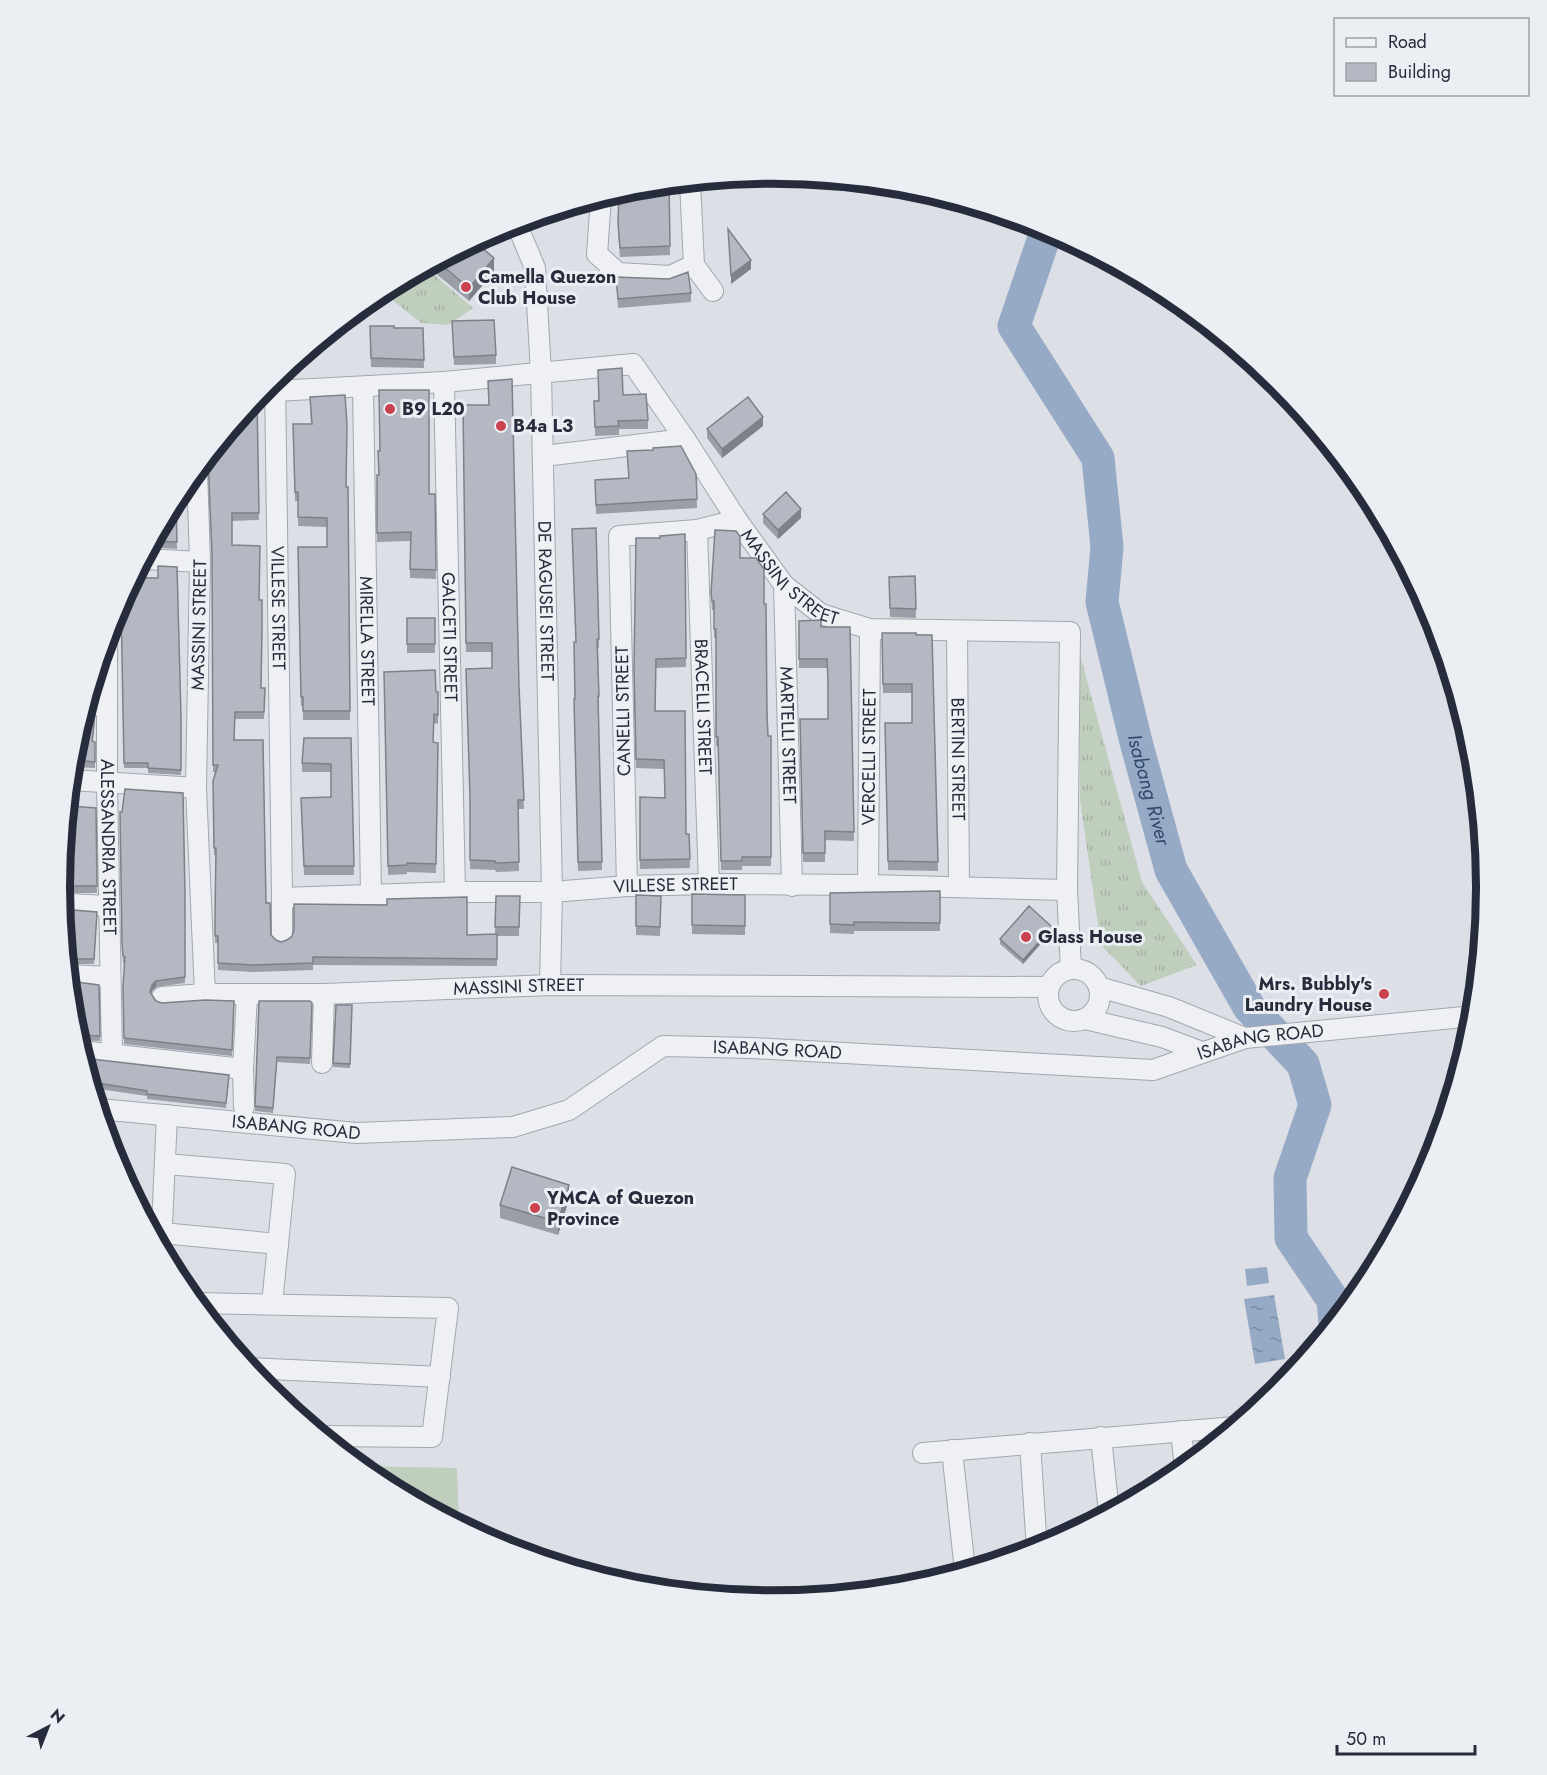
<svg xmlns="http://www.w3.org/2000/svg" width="1547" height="1775" viewBox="0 0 1547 1775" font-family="Jost,sans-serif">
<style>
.grass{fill:url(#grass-tufts)}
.pitch{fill:#c0cfbd}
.water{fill:url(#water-ripples)}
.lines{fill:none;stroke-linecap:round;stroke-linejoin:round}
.river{stroke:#97aac5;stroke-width:33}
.street-casing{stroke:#a2a6af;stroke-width:22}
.street{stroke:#eef0f4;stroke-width:20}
.wall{fill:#9a9ea7}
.shaded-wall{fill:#7d8188}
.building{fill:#b3b8c2;stroke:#7d8188;stroke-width:1.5}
.poi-dot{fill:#c9424e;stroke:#ebeef3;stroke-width:2}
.labels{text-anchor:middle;stroke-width:6;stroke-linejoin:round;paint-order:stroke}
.poi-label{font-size:18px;font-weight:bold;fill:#262c3b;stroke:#ebeef3;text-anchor:start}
.street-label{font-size:18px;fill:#262c3b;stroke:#ebeef3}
.water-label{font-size:20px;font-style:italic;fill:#32496d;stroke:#ebeef3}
.rim{fill:none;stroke:#262c3b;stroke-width:8}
</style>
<defs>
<pattern id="grass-tufts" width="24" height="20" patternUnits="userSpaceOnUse" patternTransform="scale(1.5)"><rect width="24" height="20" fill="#c0cfbd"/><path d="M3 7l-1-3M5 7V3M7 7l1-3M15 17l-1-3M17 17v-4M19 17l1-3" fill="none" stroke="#a5b2a3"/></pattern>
<pattern id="water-ripples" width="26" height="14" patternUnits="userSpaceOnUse" patternTransform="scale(1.5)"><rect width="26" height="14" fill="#97aac5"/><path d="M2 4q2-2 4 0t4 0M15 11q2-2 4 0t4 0" fill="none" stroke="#7b8ba1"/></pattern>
</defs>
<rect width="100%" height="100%" fill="#dcdfe6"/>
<path class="grass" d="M 426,268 L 473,308 L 448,325 L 421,323 L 385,294 L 393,286 Z
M 1080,655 L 1142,882 L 1197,965 L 1141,986 L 1101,945 L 1080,800 Z"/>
<path class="pitch" d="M 359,1466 L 457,1468 L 459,1524 L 377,1481 Z"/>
<path class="water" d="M 1267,1267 L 1269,1283 L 1247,1286 L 1245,1269 Z
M 1274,1295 L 1285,1359 L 1255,1364 L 1244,1299 Z"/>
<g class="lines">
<path class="river" id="s1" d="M 1047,229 L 1014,326 L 1098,458 L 1107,547 L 1102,602 L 1136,742 L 1171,870 L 1249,1007 L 1303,1064 L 1315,1105 L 1290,1178 L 1291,1238 L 1333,1300 L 1335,1323"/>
<defs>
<g id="street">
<path d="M 690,182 L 694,265 L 713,291"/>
<path d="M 601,198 L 597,254 L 618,273 L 670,276 L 694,265"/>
<path id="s2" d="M 514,224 L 520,232 L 535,268 L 541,373 L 552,892 L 550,985"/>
<path id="s3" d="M 275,378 L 282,898 L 455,892 L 552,892 L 627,886 L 709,884 L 868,885 L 1067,890"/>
<path id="s4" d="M 444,382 L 455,892"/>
<path id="s5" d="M 363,387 L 371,895"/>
<path id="s6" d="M 275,391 L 444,382 L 633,364 L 685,439 L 737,520 L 784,585 L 821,614 L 870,629 L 1070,632 L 1067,890 L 1071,969"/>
<path d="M 544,456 L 685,439"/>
<path d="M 197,470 L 200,562 L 196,788 L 205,994"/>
<path id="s7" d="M 697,530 L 709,884"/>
<path d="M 144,559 L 200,562"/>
<path id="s8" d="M 784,585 L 792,886"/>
<path id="s9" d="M 957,631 L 959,887"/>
<path id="s10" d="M 107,639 L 107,784 L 112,1055"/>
<path d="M 87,704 L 107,706"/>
<path d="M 71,780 L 196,788"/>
<path id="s11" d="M 868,885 L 870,629"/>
<path d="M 627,886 L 619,536 L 697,530 L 737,520"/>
<path d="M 282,898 L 282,937"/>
<path d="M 67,904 L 109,906"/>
<circle cx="1074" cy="995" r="26"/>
<path d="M 69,975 L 110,977"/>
<path d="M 1099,987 L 1169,1007 L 1245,1038"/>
<path id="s12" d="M 162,997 L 205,994 L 324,994 L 550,985 L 1049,987"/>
<path d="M 1085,1019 L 1162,1037 L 1202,1052"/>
<path d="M 81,1051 L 243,1069"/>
<path d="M 322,1063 L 324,994"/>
<path d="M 244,1107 L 243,1069 L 247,995"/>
<path id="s13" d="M 99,1109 L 357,1133 L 513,1127 L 569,1110 L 663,1046 L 752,1048 L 1153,1070 L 1245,1038 L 1474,1016"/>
<path d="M 166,1164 L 285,1174 L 272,1304"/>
<path d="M 162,1233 L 278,1244"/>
<path d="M 161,1247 L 167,1115"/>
<path d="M 196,1303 L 448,1308 L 432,1437 L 322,1436"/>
<path d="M 249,1368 L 440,1377"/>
<path d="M 1181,1431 L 1185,1468"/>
<path d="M 1101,1437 L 1109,1513"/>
<path d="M 1030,1443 L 1037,1550"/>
<path d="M 952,1450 L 965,1571"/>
<path d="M 923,1453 L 1235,1427"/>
</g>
</defs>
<use href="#street" class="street-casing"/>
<use href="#street" class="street"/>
</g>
<path class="wall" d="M 669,184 L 670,255 L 620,257 L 618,232 Z
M 475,242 L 494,272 L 469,301 L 428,267 Z
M 616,277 L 691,293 L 691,302 L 618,308 Z
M 452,321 L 496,355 L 496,364 L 454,365 Z
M 370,326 L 394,328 L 423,328 L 424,368 L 371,367 Z
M 623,395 L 648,420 L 648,429 L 619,429 L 619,435 L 595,436 L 594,401 L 599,401 Z
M 310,397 L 346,487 L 348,487 L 350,720 L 303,720 L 303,706 L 301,706 L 298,547 L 327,547 L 327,527 L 298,526 L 298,501 L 295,501 L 293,424 L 311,424 Z
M 257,398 L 259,520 L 232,521 L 232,545 L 259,600 L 261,688 L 265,688 L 264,719 L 235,719 L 235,740 L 271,935 L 276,940 L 281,942 L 495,934 L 496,896 L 520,896 L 519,936 L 497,936 L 497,966 L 313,965 L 313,970 L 253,972 L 218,970 L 218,943 L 215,943 L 215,925 L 216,855 L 214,855 L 213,781 L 215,772 L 213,772 L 212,562 Z
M 463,405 L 519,686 L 524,809 L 518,809 L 519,871 L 496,872 L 495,870 L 470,869 L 470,803 L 492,668 L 492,652 L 466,652 Z
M 763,426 L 722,458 L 707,438 L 707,429 Z
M 696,474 L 697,508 L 596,514 L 595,480 Z
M 377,475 L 429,494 L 435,494 L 436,579 L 410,578 L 410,541 L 377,542 Z
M 176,499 L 177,549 L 150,547 Z
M 763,514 L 801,518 L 778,539 L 763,523 Z
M 685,534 L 686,667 L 656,668 L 655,711 L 686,834 L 689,834 L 690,868 L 640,869 L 640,797 L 665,798 L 664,769 L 636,768 L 634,677 L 660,538 Z
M 740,558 L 764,604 L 768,736 L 771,736 L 771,866 L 742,866 L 742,870 L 721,870 L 718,746 L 716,746 L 716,638 L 714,638 L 714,610 L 712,610 L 711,593 Z
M 915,576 L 916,618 L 890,617 L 889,577 Z
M 121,603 L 181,716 L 181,775 L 148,773 L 148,768 L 124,768 Z
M 407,618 L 435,618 L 435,653 L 407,653 Z
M 799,621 L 821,627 L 850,627 L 854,841 L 825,840 L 825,862 L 803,862 L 800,719 L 828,719 L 828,688 L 827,668 L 799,668 Z
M 882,633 L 932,635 L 938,871 L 888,870 L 885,723 L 912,723 L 912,693 L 883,693 Z
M 599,639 L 599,648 L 598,648 L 599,696 L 599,705 L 598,705 L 602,870 L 578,871 L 574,699 L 575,699 L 574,642 Z
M 384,672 L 436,692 L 438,692 L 438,724 L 434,723 L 433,742 L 438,743 L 436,873 L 407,872 L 407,874 L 388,875 Z
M 95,721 L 93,741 L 95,742 L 95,768 L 72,767 L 74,748 Z
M 351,738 L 354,875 L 304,875 L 301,806 L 331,797 L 331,772 L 302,772 L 302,763 Z
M 1470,738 L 1473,749 L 1474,759 L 1470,759 Z
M 96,808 L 97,893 L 63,893 L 63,888 L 60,887 L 63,859 L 67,859 Z
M 940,891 L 940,931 L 854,931 L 854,934 L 830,933 L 830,893 Z
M 185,893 L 185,983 L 156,987 L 152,991 L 151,994 L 156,1001 L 162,1003 L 234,1001 L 232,1056 L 124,1044 L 123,987 L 125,963 L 123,963 L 122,948 Z
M 692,894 L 745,895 L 745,935 L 692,934 Z
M 636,895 L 661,896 L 660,936 L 636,935 Z
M 62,909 L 97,912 L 94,964 L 68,964 Z
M 1052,931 L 1023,964 L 1000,944 L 1000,939 Z
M 99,985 L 100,1041 L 78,1040 L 74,1026 Z
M 259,1001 L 312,1003 L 310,1064 L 277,1062 L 273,1113 L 255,1111 Z
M 352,1005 L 350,1068 L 333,1067 L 333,1063 Z
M 83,1058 L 229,1080 L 226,1108 L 147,1099 L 147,1096 L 92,1088 Z
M 569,1199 L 558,1235 L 500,1218 L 500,1205 Z"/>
<path class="shaded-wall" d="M 494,258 L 494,272 L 469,301 L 469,288 Z
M 751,260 L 751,269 L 731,284 L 731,275 Z
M 763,417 L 763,426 L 722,458 L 722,449 Z
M 801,509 L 801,518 L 778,539 L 778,530 Z
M 1052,927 L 1052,931 L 1023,964 L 1023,960 Z
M 156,981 L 156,987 L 152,991 L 150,998 L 152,985 Z
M 569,1185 L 569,1199 L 558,1235 L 558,1222 Z"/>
<path class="building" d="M 669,184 L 670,246 L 620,248 L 618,223 L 619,192 L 635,188 Z
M 728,229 L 751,260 L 731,275 Z
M 475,242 L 494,258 L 469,288 L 438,262 Z
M 688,272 L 691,293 L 618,299 L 616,277 L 669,279 Z
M 494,320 L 496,355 L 454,357 L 452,321 Z
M 370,326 L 394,326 L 394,328 L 423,328 L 424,360 L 371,358 Z
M 622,368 L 623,395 L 646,394 L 648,420 L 618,421 L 619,426 L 595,427 L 594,401 L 599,401 L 598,370 Z
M 512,379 L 519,686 L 524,800 L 518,800 L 519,862 L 496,863 L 495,861 L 470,860 L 470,797 L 466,669 L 492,668 L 492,643 L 466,643 L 463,405 L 489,405 L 488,381 Z
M 379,390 L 429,390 L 429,494 L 435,494 L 436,570 L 410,569 L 411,532 L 377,533 L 377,475 L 379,475 L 378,451 L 380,451 Z
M 345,395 L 347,425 L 346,487 L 348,487 L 350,711 L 303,711 L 303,697 L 301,697 L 298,547 L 327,547 L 327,518 L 298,517 L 298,492 L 295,492 L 293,424 L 312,424 L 310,397 Z
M 748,397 L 763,417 L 722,449 L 707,429 Z
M 257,398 L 259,513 L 232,513 L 232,545 L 260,546 L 259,600 L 262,600 L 262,629 L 261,688 L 265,688 L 264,712 L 235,712 L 234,740 L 263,740 L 266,903 L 270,903 L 271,935 L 276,940 L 281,942 L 287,940 L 292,936 L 294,930 L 294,904 L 387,905 L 387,899 L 467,897 L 467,935 L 497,934 L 497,959 L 313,957 L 313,963 L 253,965 L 218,963 L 218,936 L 215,936 L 215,917 L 216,848 L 214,848 L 213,781 L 218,765 L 213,765 L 212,554 L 208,457 Z
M 681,446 L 696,474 L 697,499 L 596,505 L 595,480 L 629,478 L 627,451 L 653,450 L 653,448 Z
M 786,492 L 801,509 L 778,530 L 763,514 Z
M 176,499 L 177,542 L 154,541 Z
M 596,528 L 599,639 L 597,639 L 599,696 L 598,696 L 602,862 L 578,862 L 574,699 L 575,699 L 574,642 L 576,642 L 572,529 Z
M 715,530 L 736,531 L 740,536 L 740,558 L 756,558 L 764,569 L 764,604 L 766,604 L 767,714 L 768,736 L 771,736 L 771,857 L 742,857 L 742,861 L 721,861 L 718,737 L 716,737 L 716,629 L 714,629 L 714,601 L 712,601 L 711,593 Z
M 685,534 L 686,658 L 656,659 L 655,711 L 685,711 L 686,834 L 689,834 L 690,859 L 640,860 L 640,797 L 665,798 L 664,760 L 636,759 L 634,668 L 636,538 L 660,538 L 660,536 Z
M 158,566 L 177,567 L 181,716 L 181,770 L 148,768 L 148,763 L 124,763 L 121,603 L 134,578 L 158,578 Z
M 915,576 L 916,609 L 890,608 L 889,577 Z
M 407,618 L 435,618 L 435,644 L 407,644 Z
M 821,620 L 821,627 L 850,627 L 854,832 L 825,831 L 825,853 L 803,853 L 800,719 L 828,719 L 828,679 L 827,659 L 799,659 L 799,621 Z
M 882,633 L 916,633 L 916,635 L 932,635 L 938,862 L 888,861 L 885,723 L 912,723 L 912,684 L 883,684 Z
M 435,670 L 436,692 L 438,692 L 438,715 L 434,714 L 433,742 L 438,743 L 436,864 L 407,863 L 407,865 L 388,866 L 384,672 Z
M 84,713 L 95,714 L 92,741 L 95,742 L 95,762 L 73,760 L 74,748 Z
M 304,738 L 351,738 L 354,866 L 304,866 L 301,798 L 331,797 L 331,764 L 302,763 Z
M 125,789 L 183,793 L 185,893 L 185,977 L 156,981 L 152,985 L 150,992 L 156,1001 L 162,1003 L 205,1000 L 234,1001 L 232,1050 L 124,1038 L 123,987 L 125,957 L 123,956 L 122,942 L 120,812 L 122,812 Z
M 71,806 L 96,808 L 97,886 L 63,886 L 63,881 L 61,880 L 63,859 L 67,859 Z
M 940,891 L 940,923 L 854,922 L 854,925 L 830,924 L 830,893 Z
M 692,894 L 745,895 L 745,926 L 692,925 Z
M 636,895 L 661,896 L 660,927 L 636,926 Z
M 496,896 L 520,896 L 519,927 L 495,927 Z
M 1029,906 L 1052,927 L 1023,960 L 1000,939 Z
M 62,909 L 97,912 L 94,959 L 67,959 Z
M 69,981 L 99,985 L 100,1036 L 76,1035 L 74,1026 Z
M 259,1001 L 310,1001 L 312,1003 L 310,1058 L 277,1057 L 273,1108 L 255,1106 Z
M 336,1005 L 352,1005 L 350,1064 L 333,1063 Z
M 83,1058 L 229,1075 L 226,1103 L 147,1094 L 147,1091 L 91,1082 Z
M 512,1167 L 569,1185 L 558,1222 L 500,1205 Z"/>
<g class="poi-dot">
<circle cx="466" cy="287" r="6"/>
<circle cx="390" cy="409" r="6"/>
<circle cx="501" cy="426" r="6"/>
<circle cx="1026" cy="937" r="6"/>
<circle cx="1384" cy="994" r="6"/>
<circle cx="535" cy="1208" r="6"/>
</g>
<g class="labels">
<g class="poi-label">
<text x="478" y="283">Camella Quezon<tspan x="478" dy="21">Club House</tspan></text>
<text x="402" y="415">B9 L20</text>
<text x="513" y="432">B4a L3</text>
<text x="1038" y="943">Glass House</text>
<text x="1372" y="990" text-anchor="end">Mrs. Bubbly's<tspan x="1372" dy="21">Laundry House</tspan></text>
<text x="547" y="1204">YMCA of Quezon<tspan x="547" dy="21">Province</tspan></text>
</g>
<g class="street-label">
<text dy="6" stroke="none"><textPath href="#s6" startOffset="626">MASSINI STREET</textPath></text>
<text dy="6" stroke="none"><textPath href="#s2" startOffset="382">DE RAGUSEI STREET</textPath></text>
<text dy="6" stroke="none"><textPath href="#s3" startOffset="230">VILLESE STREET</textPath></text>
<text transform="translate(199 625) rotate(-89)" y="6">MASSINI STREET</text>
<text dy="6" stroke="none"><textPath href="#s4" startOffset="255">GALCETI STREET</textPath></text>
<text dy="6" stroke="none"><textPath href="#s5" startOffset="254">MIRELLA STREET</textPath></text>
<text dy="6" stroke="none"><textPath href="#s7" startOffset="177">BRACELLI STREET</textPath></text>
<text transform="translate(623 711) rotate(-91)" y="6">CANELLI STREET</text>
<text dy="6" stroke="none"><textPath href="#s8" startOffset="150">MARTELLI STREET</textPath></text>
<text dy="6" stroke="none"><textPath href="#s11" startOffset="128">VERCELLI STREET</textPath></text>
<text dy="6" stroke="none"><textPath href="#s9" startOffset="128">BERTINI STREET</textPath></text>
<text dy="6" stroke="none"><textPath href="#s10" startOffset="208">ALESSANDRIA STREET</textPath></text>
<text dy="6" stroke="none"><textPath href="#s3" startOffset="914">VILLESE STREET</textPath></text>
<text dy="6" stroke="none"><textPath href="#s12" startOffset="357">MASSINI STREET</textPath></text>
<text dy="6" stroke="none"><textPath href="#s13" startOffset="1190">ISABANG ROAD</textPath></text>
<text dy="6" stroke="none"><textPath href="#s13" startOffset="702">ISABANG ROAD</textPath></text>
<text dy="6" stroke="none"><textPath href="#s13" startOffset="198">ISABANG ROAD</textPath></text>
</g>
<g class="water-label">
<text dy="7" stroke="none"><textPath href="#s1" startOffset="597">Isabang River</textPath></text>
</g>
</g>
<path d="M0 0H1547V1775H0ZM70 887a703 703 0 1 1 1406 0a703 703 0 1 1-1406 0Z" fill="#ebeef3" fill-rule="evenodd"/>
<path class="rim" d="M70 887a703 703 0 1 1 1406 0a703 703 0 1 1-1406 0Z"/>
<rect x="1334" y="18" width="195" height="78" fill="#ebeef3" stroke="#9ca0a9" stroke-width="1.5"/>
<rect x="1346" y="38" width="30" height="9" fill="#eef0f4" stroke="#9ca0a9" stroke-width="1.5"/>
<text x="1388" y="48" font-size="18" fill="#262c3b">Road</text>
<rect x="1346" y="63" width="30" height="18" fill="#b3b8c2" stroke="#9ca0a9" stroke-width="1.5"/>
<text x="1388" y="78" font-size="18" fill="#262c3b">Building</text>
<g transform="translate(48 1727) rotate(42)" stroke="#ebeef3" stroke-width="4.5" paint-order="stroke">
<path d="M0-4.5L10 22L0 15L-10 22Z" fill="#262c3b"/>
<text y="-9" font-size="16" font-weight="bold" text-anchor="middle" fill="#262c3b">N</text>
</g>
<path d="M1337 1745v9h138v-9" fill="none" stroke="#262c3b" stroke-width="3"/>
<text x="1346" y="1745" font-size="18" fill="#262c3b" stroke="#ebeef3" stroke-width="4.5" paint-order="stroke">50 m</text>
</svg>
